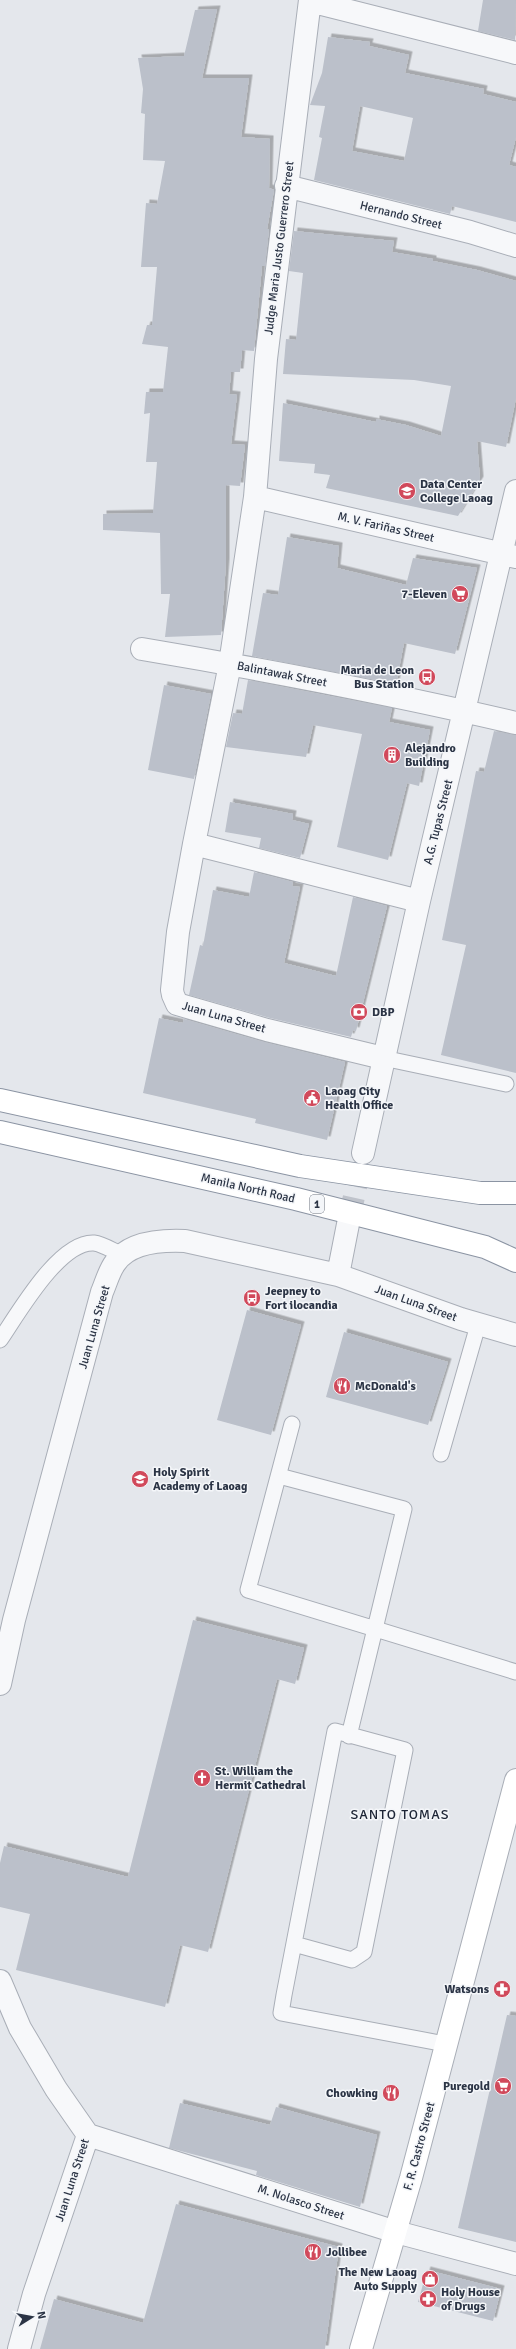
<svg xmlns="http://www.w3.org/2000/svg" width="516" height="2349" viewBox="0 0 516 2349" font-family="Signika,sans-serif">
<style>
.building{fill:#bbc0ca;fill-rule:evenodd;filter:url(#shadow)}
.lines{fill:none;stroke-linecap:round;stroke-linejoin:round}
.street-tunnel{stroke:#bfc3cb;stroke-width:22;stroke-dasharray:22 11;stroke-linecap:butt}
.lane-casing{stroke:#a9aeb7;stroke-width:17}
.street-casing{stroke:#a9aeb7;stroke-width:24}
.secondary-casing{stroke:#a9aeb7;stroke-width:24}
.highway-casing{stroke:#8b94a3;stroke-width:24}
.lane{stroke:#f7f8fa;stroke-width:15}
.street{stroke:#f7f8fa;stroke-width:22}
.secondary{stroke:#fff;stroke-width:22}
.highway{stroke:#fff;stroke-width:22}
.labels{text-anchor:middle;stroke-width:3;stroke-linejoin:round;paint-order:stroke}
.shield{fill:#f4f6f9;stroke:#676e7b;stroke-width:1}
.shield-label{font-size:11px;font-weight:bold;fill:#2b3445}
.street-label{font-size:12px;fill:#2b3445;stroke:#f4f6f9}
.poi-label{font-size:12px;font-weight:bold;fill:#2b3445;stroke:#f4f6f9;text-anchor:start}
.quarter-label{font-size:14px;letter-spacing:1px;fill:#1d2536;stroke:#f4f6f9}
</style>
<defs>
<filter id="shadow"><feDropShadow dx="3.5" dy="-3.5" stdDeviation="0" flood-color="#0004"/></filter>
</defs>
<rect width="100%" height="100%" fill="#e4e7ec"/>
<path class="building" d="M 483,0 L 516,0 L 515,40 L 478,31 Z
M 217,9 L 202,78 L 249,78 L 241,137 L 270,139 L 269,188 L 274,190 L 267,229 L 269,229 L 265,266 L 262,266 L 254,351 L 242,350 L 240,372 L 231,372 L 229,394 L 237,395 L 231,444 L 245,445 L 240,486 L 226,485 L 226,562 L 221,635 L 165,637 L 170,594 L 161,594 L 160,533 L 103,530 L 103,514 L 153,513 L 157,462 L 146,462 L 150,413 L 144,414 L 146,392 L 163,392 L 168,347 L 142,344 L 147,325 L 152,325 L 157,267 L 141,267 L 146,203 L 157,204 L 165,161 L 143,160 L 145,114 L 141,113 L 143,89 L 138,58 L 184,56 L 195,10 Z
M 328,37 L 370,42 L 369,46 L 409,55 L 405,73 L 484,89 L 483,94 L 516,102 L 516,137 L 509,165 L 516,167 L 516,222 L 452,206 L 450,214 L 314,180 L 322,138 L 319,137 L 325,106 L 310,105 L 322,73 ZM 360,106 L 413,118 L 404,161 L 352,151 Z
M 294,231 L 394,241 L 392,252 L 433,259 L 433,261 L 477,270 L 516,281 L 516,398 L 506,447 L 477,441 L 480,480 L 458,516 L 326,488 L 330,475 L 314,473 L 315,464 L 279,461 L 283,403 L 376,422 L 376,419 L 406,425 L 441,436 L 451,386 L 414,380 L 283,374 L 286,339 L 296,340 L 303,273 L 289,271 Z
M 287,537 L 339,546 L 337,568 L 406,585 L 413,558 L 477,568 L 455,654 L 404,643 L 396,684 L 252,656 L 263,593 L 278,595 Z
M 248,680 L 392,708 L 389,722 L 430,730 L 419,786 L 407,783 L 388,860 L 337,847 L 362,734 L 313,725 L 306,757 L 226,747 L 233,713 L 242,714 Z
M 164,685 L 211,694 L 194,779 L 148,770 Z
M 494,731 L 516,735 L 516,1073 L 441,1055 L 466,945 L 442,940 L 476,771 L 484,772 Z
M 230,802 L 293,814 L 292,820 L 309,824 L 300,858 L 259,848 L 261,838 L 225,832 Z
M 254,872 L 293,882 L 292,886 L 300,887 L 284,963 L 336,976 L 353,897 L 387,906 L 356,1031 L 353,1030 L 351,1037 L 270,1018 L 189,995 L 200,945 L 203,946 L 213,890 L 249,897 Z
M 159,1018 L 183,1023 L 184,1019 L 264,1042 L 345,1062 L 327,1140 L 255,1123 L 256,1119 L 143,1093 Z
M 247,1310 L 301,1325 L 271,1435 L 217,1420 Z
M 344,1332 L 448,1362 L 428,1425 L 326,1397 Z
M 193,1620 L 304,1648 L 295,1684 L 277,1679 L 208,1952 L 180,1945 L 165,2007 L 16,1970 L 30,1914 L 0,1907 L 0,1863 L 4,1846 L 128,1877 Z
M 507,2015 L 516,2016 L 516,2242 L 458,2228 Z
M 180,2103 L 270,2125 L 276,2107 L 377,2135 L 360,2207 L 256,2175 L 257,2171 L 169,2148 Z
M 176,2204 L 339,2247 L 325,2349 L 40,2349 L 54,2299 L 143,2323 Z
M 427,2270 L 501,2289 L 493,2321 L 418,2302 Z"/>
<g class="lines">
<path class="street-tunnel" d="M 349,1219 L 363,1156"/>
<defs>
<path id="lane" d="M 383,1058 L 506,1084
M 0,1340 C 18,1314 59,1241 94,1243 C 103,1244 115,1252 123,1255
M 292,1424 L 248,1590 L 516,1672
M 441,1454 L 478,1325
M 279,1476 L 404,1509 L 349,1736
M 294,1944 L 352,1960 L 364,1952 L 405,1750 L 335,1731 L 284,1995 L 281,2013 L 445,2044"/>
<path id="street" d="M 310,0 L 266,359 L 255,497 L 230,664 L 194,844 L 419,901
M 310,1 L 516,53
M 286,186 L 470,232 L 516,246
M 255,497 L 516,557
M 142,649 C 267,670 392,694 516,723
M 194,844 L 178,932 L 172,990 L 173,995 L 177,1004 L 267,1030 L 383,1058
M 363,1153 L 419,901 L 516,491
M 338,1275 L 349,1219
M 0,1684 L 14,1620 L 102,1292 C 106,1283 109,1271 115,1263 C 129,1242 162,1240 185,1241 L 338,1275 L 461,1319 L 516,1335
M 0,1981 L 20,2028 L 56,2089 L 88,2135
M 88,2135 L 396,2232 L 516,2264
M 19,2349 L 34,2294 L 88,2135"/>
<path id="secondary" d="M 361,2349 L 411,2178 L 516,1780"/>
<path id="highway" d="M 0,1100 L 300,1166 L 480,1193 L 516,1193
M 0,1132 L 296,1199 L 485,1247 L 516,1261"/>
</defs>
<use href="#lane" class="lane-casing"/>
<use href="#street" class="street-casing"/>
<use href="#secondary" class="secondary-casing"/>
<use href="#highway" class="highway-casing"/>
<use href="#lane" class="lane"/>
<use href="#street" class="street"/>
<use href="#secondary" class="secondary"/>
<use href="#highway" class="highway"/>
</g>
<defs>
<symbol id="university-disc" viewBox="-11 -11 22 22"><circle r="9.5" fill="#d1495b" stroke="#f4f6f9"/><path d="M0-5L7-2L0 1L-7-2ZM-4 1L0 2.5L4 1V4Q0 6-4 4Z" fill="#fff"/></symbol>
<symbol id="supermarket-disc" viewBox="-11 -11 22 22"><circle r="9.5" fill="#d1495b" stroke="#f4f6f9"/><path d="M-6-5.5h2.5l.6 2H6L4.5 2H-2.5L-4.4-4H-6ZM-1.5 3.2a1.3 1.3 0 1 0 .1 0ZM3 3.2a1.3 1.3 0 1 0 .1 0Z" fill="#fff"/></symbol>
<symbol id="bus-disc" viewBox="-11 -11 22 22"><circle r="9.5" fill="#d1495b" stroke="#f4f6f9"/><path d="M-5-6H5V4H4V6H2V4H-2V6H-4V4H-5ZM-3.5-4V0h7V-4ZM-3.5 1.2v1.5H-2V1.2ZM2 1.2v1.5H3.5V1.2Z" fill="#fff"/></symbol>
<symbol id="building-disc" viewBox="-11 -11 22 22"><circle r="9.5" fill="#d1495b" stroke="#f4f6f9"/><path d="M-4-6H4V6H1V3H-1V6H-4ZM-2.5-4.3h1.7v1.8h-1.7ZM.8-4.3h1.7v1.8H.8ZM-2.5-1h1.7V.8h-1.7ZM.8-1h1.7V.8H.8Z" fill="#fff"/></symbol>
<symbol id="bank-disc" viewBox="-11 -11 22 22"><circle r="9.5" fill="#d1495b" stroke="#f4f6f9"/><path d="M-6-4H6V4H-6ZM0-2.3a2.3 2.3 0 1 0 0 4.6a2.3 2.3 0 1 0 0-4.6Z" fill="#fff"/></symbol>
<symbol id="civic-disc" viewBox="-11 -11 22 22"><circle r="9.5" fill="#d1495b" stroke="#f4f6f9"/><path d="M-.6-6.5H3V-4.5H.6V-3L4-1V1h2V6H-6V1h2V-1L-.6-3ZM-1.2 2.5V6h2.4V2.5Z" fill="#fff"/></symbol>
<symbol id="restaurant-disc" viewBox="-11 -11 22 22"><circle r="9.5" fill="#d1495b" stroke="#f4f6f9"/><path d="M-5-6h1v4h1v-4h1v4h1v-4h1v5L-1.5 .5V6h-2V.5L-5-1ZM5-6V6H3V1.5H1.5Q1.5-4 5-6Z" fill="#fff"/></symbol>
<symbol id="school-disc" viewBox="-11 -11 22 22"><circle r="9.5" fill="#d1495b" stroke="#f4f6f9"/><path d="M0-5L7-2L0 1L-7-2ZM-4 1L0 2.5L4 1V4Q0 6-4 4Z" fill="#fff"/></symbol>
<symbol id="church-disc" viewBox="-11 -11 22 22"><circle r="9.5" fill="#d1495b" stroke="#f4f6f9"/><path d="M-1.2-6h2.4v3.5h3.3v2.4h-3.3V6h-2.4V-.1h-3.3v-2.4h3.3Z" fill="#fff"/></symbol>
<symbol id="pharmacy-disc" viewBox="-11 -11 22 22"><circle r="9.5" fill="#d1495b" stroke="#f4f6f9"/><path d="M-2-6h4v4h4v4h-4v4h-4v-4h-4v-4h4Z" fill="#fff"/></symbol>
<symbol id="shop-disc" viewBox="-11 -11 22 22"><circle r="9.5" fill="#d1495b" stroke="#f4f6f9"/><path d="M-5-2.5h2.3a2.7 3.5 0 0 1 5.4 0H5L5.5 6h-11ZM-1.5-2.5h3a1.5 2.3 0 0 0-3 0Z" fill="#fff"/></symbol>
</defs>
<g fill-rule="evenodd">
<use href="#university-disc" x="397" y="481" width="20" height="20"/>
<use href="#supermarket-disc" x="450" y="584" width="20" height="20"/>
<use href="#bus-disc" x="417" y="667" width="20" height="20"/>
<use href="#building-disc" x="382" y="745" width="20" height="20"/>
<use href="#bank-disc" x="349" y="1002" width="20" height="20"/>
<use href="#civic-disc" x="302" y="1088" width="20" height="20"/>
<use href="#bus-disc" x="242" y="1288" width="20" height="20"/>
<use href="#restaurant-disc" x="332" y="1376" width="20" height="20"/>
<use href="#school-disc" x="130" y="1469" width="20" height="20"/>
<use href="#church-disc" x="192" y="1768" width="20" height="20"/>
<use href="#pharmacy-disc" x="492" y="1979" width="20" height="20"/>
<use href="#supermarket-disc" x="493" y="2076" width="20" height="20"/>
<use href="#restaurant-disc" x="381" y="2083" width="20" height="20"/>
<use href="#restaurant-disc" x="303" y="2242" width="20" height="20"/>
<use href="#shop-disc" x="420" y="2269" width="20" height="20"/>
<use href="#pharmacy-disc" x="418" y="2289" width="20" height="20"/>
</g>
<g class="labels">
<rect class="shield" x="310" y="1195" width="14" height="18" rx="3"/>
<g class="shield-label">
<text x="317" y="1208">1</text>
</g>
<g class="street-label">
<text transform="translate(401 215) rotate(14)" y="4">Hernando Street</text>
<text transform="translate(279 248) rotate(-83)" y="4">Judge Maria Justo Guerrero Street</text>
<text transform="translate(386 527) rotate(13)" y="4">M. V. Fariñas Street</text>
<text transform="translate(282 674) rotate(11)" y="4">Balintawak Street</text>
<text transform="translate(438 822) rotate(-76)" y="4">A.G. Tupas Street</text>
<text transform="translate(224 1017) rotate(16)" y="4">Juan Luna Street</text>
<text transform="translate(248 1188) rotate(13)" y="4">Manila North Road</text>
<text transform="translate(416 1303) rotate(20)" y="4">Juan Luna Street</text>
<text transform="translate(94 1327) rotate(-74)" y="4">Juan Luna Street</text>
<text transform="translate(419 2146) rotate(-75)" y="4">F. R. Castro Street</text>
<text transform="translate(72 2180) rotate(-72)" y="4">Juan Luna Street</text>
<text transform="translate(301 2202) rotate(18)" y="4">M. Nolasco Street</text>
</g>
<g class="poi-label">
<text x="420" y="488">Data Center<tspan x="420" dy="14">College Laoag</tspan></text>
<text x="447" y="598" text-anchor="end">7-Eleven</text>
<text x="414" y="674" text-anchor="end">Maria de Leon<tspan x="414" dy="14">Bus Station</tspan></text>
<text x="405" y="752">Alejandro<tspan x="405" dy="14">Building</tspan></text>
<text x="372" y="1016">DBP</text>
<text x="325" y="1095">Laoag City<tspan x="325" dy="14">Health Office</tspan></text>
<text x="265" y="1295">Jeepney to<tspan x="265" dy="14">Fort ilocandia</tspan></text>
<text x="355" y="1390">McDonald's</text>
<text x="153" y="1476">Holy Spirit<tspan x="153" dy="14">Academy of Laoag</tspan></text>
<text x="215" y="1775">St. William the<tspan x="215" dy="14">Hermit Cathedral</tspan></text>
<text x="489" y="1993" text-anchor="end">Watsons</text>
<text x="490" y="2090" text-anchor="end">Puregold</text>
<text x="378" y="2097" text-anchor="end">Chowking</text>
<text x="326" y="2256">Jollibee</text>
<text x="417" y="2276" text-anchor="end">The New Laoag<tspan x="417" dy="14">Auto Supply</tspan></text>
<text x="441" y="2296">Holy House<tspan x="441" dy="14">of Drugs</tspan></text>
</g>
<g class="quarter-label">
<text x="400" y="1819">SANTO TOMAS</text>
</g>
</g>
<g transform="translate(32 2317) rotate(79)" stroke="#f4f6f9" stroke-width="3" paint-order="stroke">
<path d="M0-3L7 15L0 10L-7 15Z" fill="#2b3445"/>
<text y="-6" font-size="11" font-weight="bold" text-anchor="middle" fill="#2b3445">N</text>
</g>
</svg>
